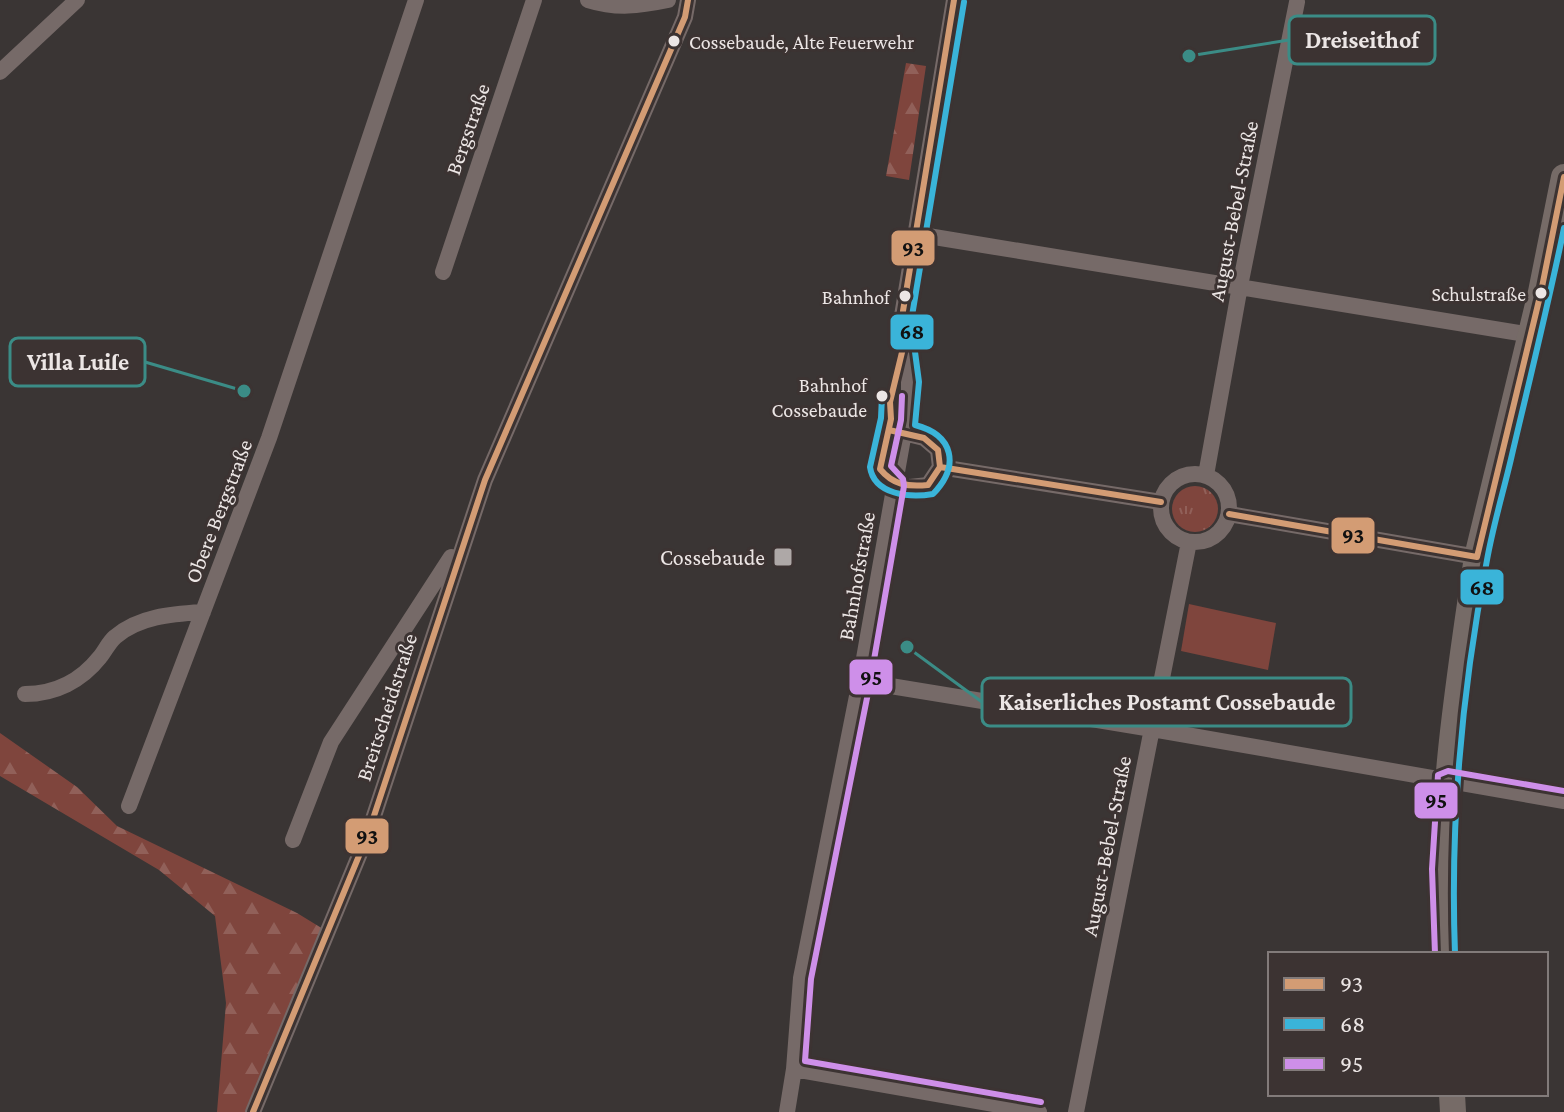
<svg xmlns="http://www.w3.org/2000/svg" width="1564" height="1112" viewBox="0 0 1564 1112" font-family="'Crimson Pro',serif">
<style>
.grass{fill:url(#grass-tufts)}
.forest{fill:url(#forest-firs)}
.green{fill:#7f453d}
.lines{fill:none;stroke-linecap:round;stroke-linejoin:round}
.minor{stroke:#766a68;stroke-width:16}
.primary{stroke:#766b67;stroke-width:26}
.bus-1-casing{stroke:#3c3332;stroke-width:12}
.bus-2-casing{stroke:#3c3332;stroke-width:12}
.bus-3-casing{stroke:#3c3332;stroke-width:12}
.bus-1{stroke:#d39c74;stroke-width:6}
.bus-2{stroke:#3ab4d9;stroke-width:6}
.bus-3{stroke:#ce8fe9;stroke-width:6}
.bus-dot{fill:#ece6e5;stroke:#3c3332;stroke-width:3}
.poi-dot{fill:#aea8a7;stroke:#3c3332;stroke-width:3}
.labels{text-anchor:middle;stroke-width:6;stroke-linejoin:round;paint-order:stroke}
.bus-label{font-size:20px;fill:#ece6e5;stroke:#3c3332;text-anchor:end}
.street-label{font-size:22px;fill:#ece6e5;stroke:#3c3332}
.poi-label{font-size:22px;fill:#ece6e5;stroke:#3c3332;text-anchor:end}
.leader{fill:none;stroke:#3b8c86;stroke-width:3}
.callout-dot{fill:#3b8c86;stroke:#3c3332;stroke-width:3}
.callout{fill:#3c3332;stroke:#3b8c86;stroke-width:3}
.callout-label{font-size:24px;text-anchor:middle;font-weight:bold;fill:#ece6e5}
.line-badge{stroke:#3c3332;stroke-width:3}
.pale-badge-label{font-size:22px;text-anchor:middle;font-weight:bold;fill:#111}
</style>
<defs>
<pattern id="grass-tufts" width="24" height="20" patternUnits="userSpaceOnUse" patternTransform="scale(2)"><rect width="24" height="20" fill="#7f453d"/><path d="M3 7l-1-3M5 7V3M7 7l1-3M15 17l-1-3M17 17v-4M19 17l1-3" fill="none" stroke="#916059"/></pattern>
<pattern id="forest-firs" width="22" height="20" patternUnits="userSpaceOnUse" patternTransform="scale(2)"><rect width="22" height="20" fill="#7f453d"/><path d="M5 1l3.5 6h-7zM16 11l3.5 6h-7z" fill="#916059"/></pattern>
</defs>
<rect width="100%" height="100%" fill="#3a3534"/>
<path class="grass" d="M1172 509a23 23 0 1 1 46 0a23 23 0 1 1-46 0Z"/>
<path class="forest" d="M 906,63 L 926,66 L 909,180 L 886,176 Z
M 0,733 L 77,787 L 117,826 L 297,913 L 328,932 L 253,1112 L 217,1112 L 226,1003 L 215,916 L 159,870 L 0,776 Z"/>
<path class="green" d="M 1189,604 L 1276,623 L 1268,670 L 1181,651 Z"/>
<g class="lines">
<path class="minor" d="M 588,0 C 617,9 639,6 668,0
M 0,72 L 77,0
M 916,234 L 1531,335
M 443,272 L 534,0
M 940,467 L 1161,502
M1161 508a34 34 0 1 1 68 0a34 34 0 1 1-68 0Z
M 1206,475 L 1240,286 L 1297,2
M 894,484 L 910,487 L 928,485 L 940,467 L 938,450 L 924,438 L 904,433
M 1229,514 L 1477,557
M 860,681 L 1152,729 L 1564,801
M 25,694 C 55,694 81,681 100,657 C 105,651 109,642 115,637 C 139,616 173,614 203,612
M 129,806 L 269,438 L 416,0
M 293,840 L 331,742 L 451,557
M 794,1069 L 1039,1112
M 253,1112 L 368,834 L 485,480 L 685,17 L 688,0
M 787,1112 L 794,1069 L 801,978 L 860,681 L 909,404 L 909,382 L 901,322 L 954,0
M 1076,1112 L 1189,542"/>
<path class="primary" d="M 1445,954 C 1437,820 1457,690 1477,557 L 1541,292 L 1564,177
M 1452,1094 L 1453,1112"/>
<defs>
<path id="bus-1" d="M 889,430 L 924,438 L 938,450 L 940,467 L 928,485 C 908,487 893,485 880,469 L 891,419 L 890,402 L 904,344 L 903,311 L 954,0
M 940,467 L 1161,502
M 1229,514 L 1477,557
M 1477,557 L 1541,292 L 1564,177
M 253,1112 L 368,834 L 485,480 L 685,17 L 688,0"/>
<path id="bus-2" d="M 882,396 L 881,418 L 870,467 C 874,495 910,498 933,494 C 960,466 954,435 915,425 L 919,382 L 911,322 L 964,2
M 1455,954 C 1450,822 1462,689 1487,560 C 1493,526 1503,493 1511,459 C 1529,382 1548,306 1564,228"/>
<path id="bus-3" d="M 902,396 L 901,420 L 891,466 L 903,479 L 904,486 L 870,683 L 811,979 L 805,1061 L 1041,1102
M 1435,954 L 1432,869 L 1438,775 L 1448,771 L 1564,791"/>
</defs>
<use href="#bus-1" class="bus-1-casing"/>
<use href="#bus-2" class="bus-2-casing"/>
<use href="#bus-3" class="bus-3-casing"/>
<use href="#bus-1" class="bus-1"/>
<use href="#bus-2" class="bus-2"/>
<use href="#bus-3" class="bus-3"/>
</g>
<g class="bus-dot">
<circle cx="674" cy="41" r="7"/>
<circle cx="1541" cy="293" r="7"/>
<circle cx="905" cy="296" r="7"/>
<circle cx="882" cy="396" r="7"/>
</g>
<rect class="poi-dot" x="773" y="547" width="20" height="20" rx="4"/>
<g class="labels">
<g class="bus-label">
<text x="689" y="49" text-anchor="start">Cossebaude, Alte Feuerwehr</text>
<text x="1526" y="301">Schulstraße</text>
<text x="890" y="304">Bahnhof</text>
<text x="867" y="392">Bahnhof<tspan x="867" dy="25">Cossebaude</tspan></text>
</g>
<g class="street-label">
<text transform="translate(467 129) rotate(-71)" y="8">Bergstraße</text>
<text transform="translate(1233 211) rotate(-79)" y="8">August-Bebel-Straße</text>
<text transform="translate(218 511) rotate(-69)" y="8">Obere Bergstraße</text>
<text transform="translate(856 576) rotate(-80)" y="8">Bahnhofstraße</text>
<text transform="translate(386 707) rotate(-72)" y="8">Breitscheidstraße</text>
<text transform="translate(1106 846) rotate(-79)" y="8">August-Bebel-Straße</text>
</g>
<g class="poi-label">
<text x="765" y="565">Cossebaude</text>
</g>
</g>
<path class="leader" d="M1189 56L1289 40M244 391L145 362M907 647L982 702"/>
<g class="callout-dot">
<circle cx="1189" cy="56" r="8"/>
<circle cx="244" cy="391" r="8"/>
<circle cx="907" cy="647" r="8"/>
</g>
<g class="callout">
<rect x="1289" y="16" width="146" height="48" rx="8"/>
<rect x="10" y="338" width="135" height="48" rx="8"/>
<rect x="982" y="678" width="369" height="48" rx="8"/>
</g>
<g class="callout-label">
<text x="1362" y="48">Dreiseithof</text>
<text x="78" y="370">Villa Luiſe</text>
<text x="1167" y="710">Kaiserliches Postamt Cossebaude</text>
</g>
<g class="line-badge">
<rect x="890" y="229" width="46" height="38" rx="8" fill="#d39c74"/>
<rect x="889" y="313" width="46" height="38" rx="8" fill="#3ab4d9"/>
<rect x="1330" y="516" width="46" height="39" rx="8" fill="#d39c74"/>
<rect x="1459" y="568" width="46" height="38" rx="8" fill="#3ab4d9"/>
<rect x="848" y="658" width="46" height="38" rx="8" fill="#ce8fe9"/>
<rect x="1413" y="781" width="46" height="39" rx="8" fill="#ce8fe9"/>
<rect x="344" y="817" width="46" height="38" rx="8" fill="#d39c74"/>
</g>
<g class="pale-badge-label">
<text x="913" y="256">93</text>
<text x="912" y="339">68</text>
<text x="1353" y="543">93</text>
<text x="1482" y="595">68</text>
<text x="871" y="685">95</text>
<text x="1436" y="808">95</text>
<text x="367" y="844">93</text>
</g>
<rect x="1268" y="952" width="280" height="144" fill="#3c3332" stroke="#827b7a" stroke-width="2"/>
<rect x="1284" y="978" width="40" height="12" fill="#d39c74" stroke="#827b7a" stroke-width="2"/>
<text x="1340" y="992" font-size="24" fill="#ece6e5">93</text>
<rect x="1284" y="1018" width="40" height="12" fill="#3ab4d9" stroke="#827b7a" stroke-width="2"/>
<text x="1340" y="1032" font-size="24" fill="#ece6e5">68</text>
<rect x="1284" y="1058" width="40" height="12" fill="#ce8fe9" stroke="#827b7a" stroke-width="2"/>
<text x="1340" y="1072" font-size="24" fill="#ece6e5">95</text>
</svg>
